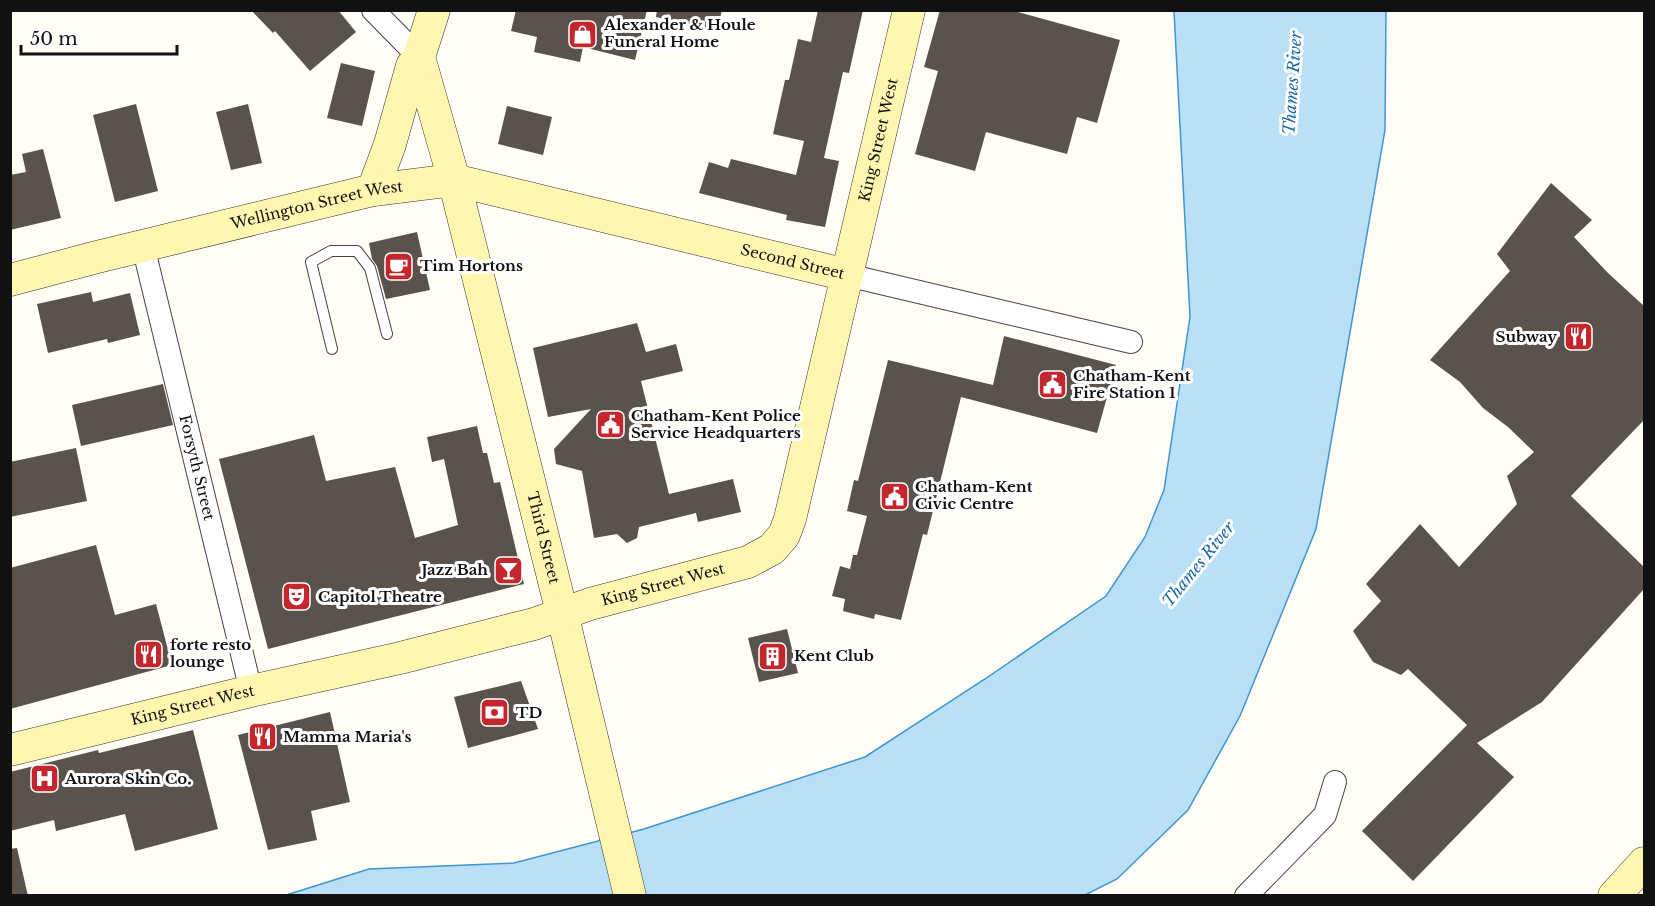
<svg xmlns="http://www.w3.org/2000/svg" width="1655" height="906" viewBox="0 0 1655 906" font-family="'Libre Baskerville',serif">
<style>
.water{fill:#b9e0f7;stroke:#3f96cf;stroke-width:1.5}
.building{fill:#5a524d}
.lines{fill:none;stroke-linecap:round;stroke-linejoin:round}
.lane-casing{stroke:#444;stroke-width:12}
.street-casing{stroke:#444;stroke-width:24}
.secondary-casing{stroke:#333;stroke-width:33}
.lane{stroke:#fff;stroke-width:10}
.street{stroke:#fff;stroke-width:22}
.secondary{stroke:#fff6b0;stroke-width:32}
.labels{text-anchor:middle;stroke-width:6;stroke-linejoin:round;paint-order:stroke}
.poi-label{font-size:15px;font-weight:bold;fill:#111;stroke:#fff;text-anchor:start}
.street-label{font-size:15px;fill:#111;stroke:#fff}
.water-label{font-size:16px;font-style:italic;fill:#1768a6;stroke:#fff}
</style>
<rect width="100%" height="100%" fill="#fffdf5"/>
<path class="water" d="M 1174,11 L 1386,11 L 1385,130 L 1316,529 L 1240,716 L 1188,810 L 1117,879 L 1083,896 L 283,896 L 369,869 L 514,863 L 644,829 L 865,757 L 985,679 L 1106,596 L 1145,537 L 1164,490 L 1190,317 Z"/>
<path class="building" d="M 251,10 L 338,10 L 356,32 L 310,71 L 275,31 L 273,33 Z
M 516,10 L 647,10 L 635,60 L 583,47 L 580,62 L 534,52 L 537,37 L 511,31 Z
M 657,10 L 722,10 L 717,31 L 656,17 Z
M 818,10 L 863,10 L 849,73 L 843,72 L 824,158 L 839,161 L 825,227 L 786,220 L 787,215 L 699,193 L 709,162 L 728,168 L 731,159 L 796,175 L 804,141 L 773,134 L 785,80 L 789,80 L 798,39 L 811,42 Z
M 940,10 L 1011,10 L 1120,40 L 1097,123 L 1077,117 L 1067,154 L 986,132 L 975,171 L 915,154 L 938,71 L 924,67 Z
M 341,63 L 375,71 L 362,126 L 327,118 Z
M 136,104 L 158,191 L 115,202 L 93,115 Z
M 248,104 L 262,163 L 231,170 L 216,112 Z
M 507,106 L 552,117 L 543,155 L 498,144 Z
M 43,149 L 61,218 L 10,230 L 10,175 L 26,172 L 22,154 Z
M 1551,183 L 1592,220 L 1574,237 L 1608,273 L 1644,306 L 1644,420 L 1571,496 L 1644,567 L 1644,589 L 1542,702 L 1477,743 L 1514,777 L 1413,881 L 1362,831 L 1467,725 L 1408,669 L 1401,675 L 1373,662 L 1353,631 L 1381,601 L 1366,584 L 1420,524 L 1459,567 L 1517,504 L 1507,476 L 1534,452 L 1508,427 L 1483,408 L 1460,382 L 1430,360 L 1510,271 L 1497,254 Z
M 417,232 L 430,290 L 386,299 L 377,266 L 372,259 L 369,243 Z
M 91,292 L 93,302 L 130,293 L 140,335 L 108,343 L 107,339 L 48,353 L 37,304 Z
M 637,323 L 646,352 L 676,344 L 683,371 L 641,381 L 669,494 L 733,479 L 741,512 L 698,522 L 696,513 L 639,527 L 637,538 L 627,543 L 617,534 L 594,538 L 582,471 L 556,464 L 554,449 L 591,409 L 548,417 L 533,348 Z
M 1004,336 L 1116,365 L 1097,433 L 961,397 L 927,535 L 923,534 L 901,620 L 875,614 L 874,619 L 843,611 L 845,599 L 832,596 L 840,566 L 850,569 L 853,555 L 857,555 L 867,516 L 847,511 L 854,480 L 858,481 L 888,360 L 993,385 Z
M 163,384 L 173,425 L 81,446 L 72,405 Z
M 477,426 L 483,453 L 487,453 L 494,483 L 500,482 L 524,584 L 268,649 L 219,459 L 314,435 L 326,481 L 395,467 L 415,538 L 458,525 L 444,459 L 432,462 L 427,437 Z
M 76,448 L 87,501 L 10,517 L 10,462 Z
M 96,545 L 115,615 L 156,604 L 172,665 L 10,709 L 10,568 Z
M 787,629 L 798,673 L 759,682 L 748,638 Z
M 521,681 L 538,729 L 468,748 L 454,697 Z
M 330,712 L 350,802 L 311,811 L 317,840 L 268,850 L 238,735 Z
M 193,730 L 218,829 L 135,851 L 125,814 L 56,831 L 54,820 L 10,831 L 10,772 L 98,750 L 99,753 Z
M 17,848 L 28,896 L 10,896 L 10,849 Z"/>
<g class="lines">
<defs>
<path id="lane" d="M 332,349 L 311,262 L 331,251 L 357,251 L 370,268 L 387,334"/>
<g id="street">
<path d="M 373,10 L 419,57"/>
<path id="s1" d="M 143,246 L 251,691"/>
<path d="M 847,275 L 1131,342"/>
<path d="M 1246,896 L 1325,815 L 1335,782"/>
</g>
<g id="secondary">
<path id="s2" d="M 434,10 L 419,57 L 454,180 L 562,613 L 630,896"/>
<path d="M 373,190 L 390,144 L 412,66 L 419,57"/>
<path id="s3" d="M 10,280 L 97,257 L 373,190 L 454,180 L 847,275"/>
<path id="s4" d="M 10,750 L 251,691 L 400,658 L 534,624 L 590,604 L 748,562 L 772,549 L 784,535 L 790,519 L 909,10"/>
<path d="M 1614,896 L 1644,863"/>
</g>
</defs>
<use href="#lane" class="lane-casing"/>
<use href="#street" class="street-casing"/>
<use href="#secondary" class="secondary-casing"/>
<use href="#lane" class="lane"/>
<use href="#street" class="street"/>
<use href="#secondary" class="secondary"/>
</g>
<defs>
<symbol id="shop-square" viewBox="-11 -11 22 22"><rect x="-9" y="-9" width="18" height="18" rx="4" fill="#c4262e" stroke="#fff"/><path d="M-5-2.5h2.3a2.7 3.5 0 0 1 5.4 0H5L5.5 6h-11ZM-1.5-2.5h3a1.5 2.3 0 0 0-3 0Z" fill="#fff"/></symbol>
<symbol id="cafe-square" viewBox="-11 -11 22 22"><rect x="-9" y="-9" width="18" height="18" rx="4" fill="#c4262e" stroke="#fff"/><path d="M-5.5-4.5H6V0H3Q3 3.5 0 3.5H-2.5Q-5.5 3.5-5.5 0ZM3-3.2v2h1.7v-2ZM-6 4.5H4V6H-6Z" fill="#fff"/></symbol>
<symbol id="restaurant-square" viewBox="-11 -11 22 22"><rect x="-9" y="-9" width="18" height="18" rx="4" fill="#c4262e" stroke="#fff"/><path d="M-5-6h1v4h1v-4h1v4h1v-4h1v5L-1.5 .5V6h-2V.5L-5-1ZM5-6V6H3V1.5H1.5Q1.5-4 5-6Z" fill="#fff"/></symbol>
<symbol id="civic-square" viewBox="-11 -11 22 22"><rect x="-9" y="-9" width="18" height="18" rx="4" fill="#c4262e" stroke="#fff"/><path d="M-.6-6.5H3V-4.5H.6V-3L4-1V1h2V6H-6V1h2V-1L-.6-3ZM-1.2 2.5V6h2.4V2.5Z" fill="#fff"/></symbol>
<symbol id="bar-square" viewBox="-11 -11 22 22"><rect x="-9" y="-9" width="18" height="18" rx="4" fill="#c4262e" stroke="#fff"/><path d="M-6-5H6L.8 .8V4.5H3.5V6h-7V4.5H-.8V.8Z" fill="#fff"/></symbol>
<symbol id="theatre-square" viewBox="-11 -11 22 22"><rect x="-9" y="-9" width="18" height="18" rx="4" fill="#c4262e" stroke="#fff"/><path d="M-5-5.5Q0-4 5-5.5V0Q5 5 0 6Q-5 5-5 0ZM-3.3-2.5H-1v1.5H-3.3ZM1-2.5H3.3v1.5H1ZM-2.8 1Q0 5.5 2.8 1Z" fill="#fff"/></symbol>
<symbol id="building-square" viewBox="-11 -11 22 22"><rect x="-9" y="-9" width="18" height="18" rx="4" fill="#c4262e" stroke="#fff"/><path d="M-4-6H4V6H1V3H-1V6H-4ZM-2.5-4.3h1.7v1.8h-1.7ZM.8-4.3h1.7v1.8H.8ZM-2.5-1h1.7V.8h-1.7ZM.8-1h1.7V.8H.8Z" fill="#fff"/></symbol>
<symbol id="bank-square" viewBox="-11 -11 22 22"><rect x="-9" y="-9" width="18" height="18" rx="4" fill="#c4262e" stroke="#fff"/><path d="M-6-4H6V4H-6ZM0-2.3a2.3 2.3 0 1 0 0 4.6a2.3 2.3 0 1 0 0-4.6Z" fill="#fff"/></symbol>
<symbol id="hospital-square" viewBox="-11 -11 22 22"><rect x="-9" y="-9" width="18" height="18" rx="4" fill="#c4262e" stroke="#fff"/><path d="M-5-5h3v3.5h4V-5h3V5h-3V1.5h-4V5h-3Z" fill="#fff"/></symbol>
</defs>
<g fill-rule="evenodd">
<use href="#shop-square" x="566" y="18" width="33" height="33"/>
<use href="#cafe-square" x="382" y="250" width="33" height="33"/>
<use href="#restaurant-square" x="1562" y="320" width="33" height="33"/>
<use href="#civic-square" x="1036" y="368" width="33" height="33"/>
<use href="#civic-square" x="594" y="408" width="33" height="33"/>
<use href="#civic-square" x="878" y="480" width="33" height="33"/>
<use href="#bar-square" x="492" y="554" width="33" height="33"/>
<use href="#theatre-square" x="280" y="580" width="33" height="33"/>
<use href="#restaurant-square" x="132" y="638" width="33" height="33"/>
<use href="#building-square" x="756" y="640" width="33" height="33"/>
<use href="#bank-square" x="478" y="696" width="33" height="33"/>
<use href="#restaurant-square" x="246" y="720" width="33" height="33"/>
<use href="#hospital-square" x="28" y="762" width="33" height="33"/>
</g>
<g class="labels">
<g class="poi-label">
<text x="604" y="30">Alexander &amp; Houle<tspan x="604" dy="17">Funeral Home</tspan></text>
<text x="420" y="271">Tim Hortons</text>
<text x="1557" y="342" text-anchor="end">Subway</text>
<text x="1073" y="381">Chatham-Kent<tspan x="1073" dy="17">Fire Station 1</tspan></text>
<text x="631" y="421">Chatham-Kent Police<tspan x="631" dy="17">Service Headquarters</tspan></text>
<text x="915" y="492">Chatham-Kent<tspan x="915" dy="17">Civic Centre</tspan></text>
<text x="488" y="575" text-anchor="end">Jazz Bah</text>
<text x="318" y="602">Capitol Theatre</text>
<text x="170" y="650">forte resto<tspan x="170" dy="17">lounge</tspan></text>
<text x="794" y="661">Kent Club</text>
<text x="516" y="718">TD</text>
<text x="283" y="742">Mamma Maria's</text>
<text x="65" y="784">Aurora Skin Co.</text>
</g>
<g class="street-label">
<text dy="5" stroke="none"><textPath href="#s4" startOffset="1214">King Street West</textPath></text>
<text dy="5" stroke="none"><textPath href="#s3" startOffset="316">Wellington Street West</textPath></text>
<text dy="5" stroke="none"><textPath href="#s3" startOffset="804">Second Street</textPath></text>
<text dy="5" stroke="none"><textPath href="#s1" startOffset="228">Forsyth Street</textPath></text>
<text dy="5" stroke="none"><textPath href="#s2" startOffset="546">Third Street</textPath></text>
<text dy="5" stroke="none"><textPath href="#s4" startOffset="674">King Street West</textPath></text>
<text dy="5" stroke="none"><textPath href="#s4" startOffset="188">King Street West</textPath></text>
</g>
<g class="water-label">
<text transform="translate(1292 83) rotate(-86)" y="6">Thames River</text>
<text transform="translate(1198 564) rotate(-51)" y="6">Thames River</text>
</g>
</g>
<rect width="1655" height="906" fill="none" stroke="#111111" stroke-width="24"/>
<path d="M21 45v9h156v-9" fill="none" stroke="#111111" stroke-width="3"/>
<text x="30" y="45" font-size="18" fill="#111111" stroke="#ffffff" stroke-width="4.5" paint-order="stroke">50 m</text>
</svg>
